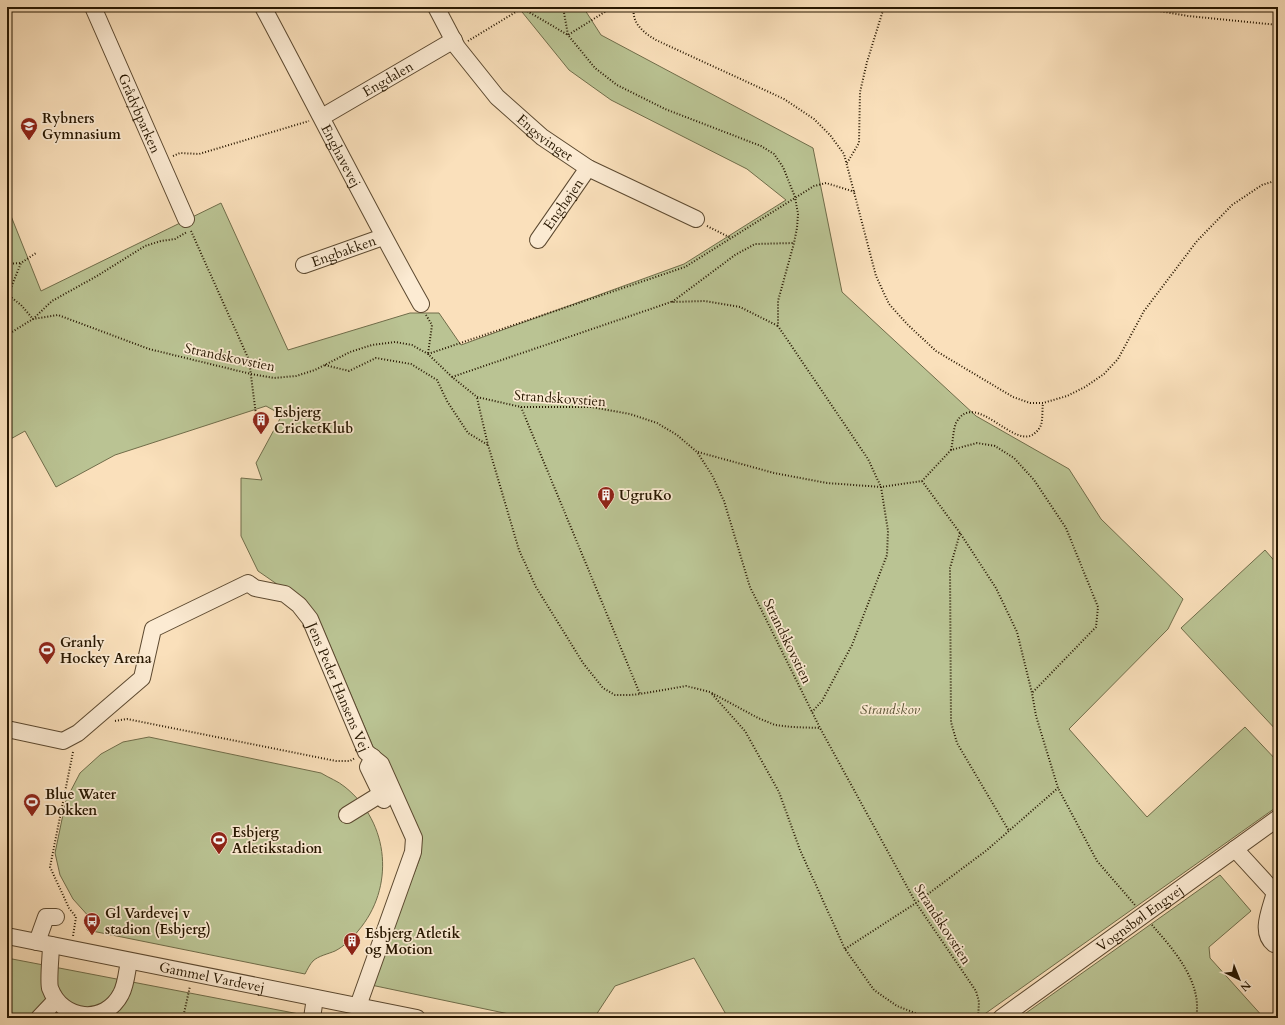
<svg xmlns="http://www.w3.org/2000/svg" width="1285" height="1025" viewBox="0 0 1285 1025" font-family="Cardo,serif">
<style>
.green{fill:#bac393;stroke:#706d4a}
.lines{fill:none;stroke-linecap:round;stroke-linejoin:round}
.minor-casing{stroke:#5c4930;stroke-width:18}
.path{stroke:#271701;stroke-width:2;stroke-dasharray:1 2;stroke-linecap:butt}
.minor{stroke:#fcebd3;stroke-width:16}
.labels{text-anchor:middle;stroke-width:3.5;stroke-linejoin:round;paint-order:stroke}
.street-label{font-size:14px;fill:#271701;stroke:#fcebd3}
.poi-label{font-size:14px;font-weight:bold;fill:#271701;stroke:#fcebd3;text-anchor:start}
.park-label{font-size:14px;font-style:italic;fill:#5a5334;stroke:#fcebd3}
</style>
<rect width="100%" height="100%" fill="#fae0bb"/>
<filter id="stains"><feTurbulence type="fractalNoise" baseFrequency=".005" numOctaves="4"/><feColorMatrix values="0 0 0 0 .2 0 0 0 0 .09 0 0 0 0 .02 0 0 0 .5 -.17"/></filter>
<radialGradient id="worn" r=".72"><stop offset=".6" stop-color="#630" stop-opacity="0"/><stop offset="1" stop-color="#630" stop-opacity=".3"/></radialGradient>
<path class="green" d="M 518,7 L 583,7 L 601,35 L 813,148 L 842,292 L 976,416 L 1069,469 L 1101,519 L 1183,599 L 1168,629 L 1069,729 L 1147,817 L 1245,727 L 1278,762 L 1278,806 L 979,1018 L 728,1018 L 694,958 L 615,986 L 594,1018 L 528,1018 L 371,985 L 420,858 L 321,624 L 300,600 L 258,571 L 241,536 L 241,478 L 262,480 L 256,463 L 282,415 L 266,406 L 115,455 L 56,487 L 25,431 L 7,441 L 7,206 L 41,291 L 221,203 L 288,350 L 410,313 L 439,313 L 461,345 L 684,264 L 786,200 L 747,169 L 611,100 L 569,70 Z
M 1265,550 L 1278,565 L 1278,732 L 1181,628 Z
M 149,737 L 321,773 C 329,778 338,781 345,787 C 390,823 395,888 358,931 C 353,938 343,947 335,951 C 328,954 318,956 313,961 C 310,964 307,970 305,974 L 87,930 L 91,919 L 73,899 L 60,875 L 55,853 L 66,800 L 80,773 L 101,754 L 123,742 Z
M 1220,875 L 1251,911 L 1209,947 L 1210,958 L 1264,1018 L 1019,1018 Z
M 7,958 L 320,1018 L 7,1018 Z"/>
<g class="lines">
<defs>
<g id="minor">
<path id="s1" d="M 93,7 L 186,219"/>
<path id="s2" d="M 263,7 C 316,106 366,206 421,304"/>
<path id="s3" d="M 436,7 L 457,47 L 497,97 L 542,137 L 588,168 L 696,219"/>
<path id="s4" d="M 322,117 L 454,40"/>
<path id="s5" d="M 538,240 L 588,168"/>
<path id="s6" d="M 304,265 L 383,237"/>
<path id="s7" d="M 7,729 L 63,741 L 78,733 L 142,678 L 153,629 L 248,583 L 255,588 L 285,594 L 299,605 L 310,619 L 366,752 L 381,764 L 414,838 L 413,852 L 358,1006"/>
<path d="M 373,757 L 368,767 L 384,800"/>
<path d="M 347,815 L 381,794"/>
<path d="M 1235,849 L 1278,896"/>
<path d="M 1275,892 C 1271,909 1259,932 1274,944 L 1278,944"/>
<path id="s8" d="M 7,936 L 417,1018"/>
<path d="M 37,942 L 46,917 L 56,917"/>
<path d="M 51,945 C 51,955 48,980 50,988 C 62,1021 105,1025 121,994 C 126,985 127,971 129,961"/>
<path d="M 39,1018 L 56,1000"/>
<path d="M 312,1018 L 315,998"/>
<path id="s9" d="M 1001,1018 L 1278,818"/>
</g>
</defs>
<use href="#minor" class="minor-casing"/>
<path class="path" d="M 563,7 L 568,35 L 595,68 L 617,85 L 665,109 L 761,146 L 774,154 L 783,167 L 795,197 L 798,214 L 797,228 L 794,243 L 778,301 L 778,326 L 868,459 L 881,487 L 888,531 L 887,555 L 852,645 L 822,701 L 812,712
M 634,7 C 631,23 644,33 656,40 L 784,99 L 814,119 L 830,135 L 844,154 L 876,276 L 889,304 L 908,325 L 936,351 L 1013,397 L 1030,403 L 1043,403 L 1067,396 L 1085,387 L 1104,374 L 1118,359 L 1144,311 L 1197,241 L 1232,205 L 1262,185 L 1278,180
M 646,7 C 656,11 669,11 679,7
M 1137,7 L 1188,16 L 1278,25
M 522,8 L 568,35 L 608,10 L 619,7
M 468,41 L 524,7
M 173,156 L 180,153 L 199,154 L 309,121
M 847,163 L 859,143 L 860,92 L 867,62 L 884,7
M 707,226 L 731,238
M 191,231 L 249,360 L 256,415
M 7,264 L 21,263
M 7,294 L 21,305 L 33,319 L 52,301 L 97,276 L 145,246 L 161,241 L 175,239 L 187,232
M 8,295 L 21,263 L 36,253
M 672,302 L 735,255 L 755,244 L 794,243
M 426,315 L 432,325 L 428,354
M 7,335 L 33,319 L 58,315 L 149,349 L 251,374 L 274,378 L 296,376 L 315,370 L 350,352 L 372,345 L 395,342 L 412,345 L 428,354 L 452,377 L 477,397 L 521,407 L 591,407 L 630,414 L 657,423 L 677,435 L 697,452 L 712,475 L 724,501 L 750,587 L 820,728 L 916,903 L 976,991 L 979,1002 L 978,1018
M 428,354 L 685,267 L 814,186 L 826,183 L 855,192
M 325,365 L 349,371 L 376,358 L 411,364 L 437,380 L 447,401 L 468,433 L 488,445
M 452,377 L 671,302 L 705,301 L 740,307 L 778,326
M 477,398 L 488,445 L 519,550 L 536,587 L 583,663 L 603,688 L 615,695 L 631,695 L 640,694
M 521,407 L 640,694 L 686,686 L 710,692 L 758,718 L 775,725 L 792,727 L 820,728
M 951,450 C 953,442 953,430 956,423 C 975,387 1016,454 1036,432 C 1038,431 1040,427 1041,425 C 1043,418 1042,410 1043,403
M 698,452 L 774,473 L 827,483 L 881,487 L 922,481 L 951,450 L 977,443 L 995,446 L 1014,458 L 1034,480 L 1066,528 L 1098,607 L 1096,627 L 1032,693
M 922,481 L 960,533 L 996,588 L 1017,632 L 1032,693 L 1036,716 L 1058,788 L 1097,861 L 1135,905
M 960,533 L 950,568 L 951,722 L 957,743 L 1009,831
M 712,694 L 745,731 L 779,792 L 800,850 L 845,949 L 874,990 L 897,1006 L 928,1018
M 115,721 L 127,719 L 336,761 L 350,761 L 355,758
M 73,752 L 50,867 L 69,908 L 76,917 L 73,936
M 1152,925 C 1174,950 1203,983 1196,1018
M 845,949 L 916,903 L 987,850 L 1058,788
M 7,1016 L 11,1018
M 183,1018 L 190,986"/>
<use href="#minor" class="minor"/>
</g>
<defs>
<symbol id="university-pin" viewBox="-11 -11 22 30"><path d="M0 17L-7.5 6A9.5 9.5 0 1 1 7.5 6Z" fill="#8f2418" stroke="#fcebd3"/><path d="M0-5L7-2L0 1L-7-2ZM-4 1L0 2.5L4 1V4Q0 6-4 4Z" fill="#fff"/></symbol>
<symbol id="building-pin" viewBox="-11 -11 22 30"><path d="M0 17L-7.5 6A9.5 9.5 0 1 1 7.5 6Z" fill="#8f2418" stroke="#fcebd3"/><path d="M-4-6H4V6H1V3H-1V6H-4ZM-2.5-4.3h1.7v1.8h-1.7ZM.8-4.3h1.7v1.8H.8ZM-2.5-1h1.7V.8h-1.7ZM.8-1h1.7V.8H.8Z" fill="#fff"/></symbol>
<symbol id="stadium-pin" viewBox="-11 -11 22 30"><path d="M0 17L-7.5 6A9.5 9.5 0 1 1 7.5 6Z" fill="#8f2418" stroke="#fcebd3"/><path d="M0-5a6.5 5 0 1 0 0 10a6.5 5 0 1 0 0-10ZM-3.5-1.8h7v3.6h-7Z" fill="#fff"/></symbol>
<symbol id="bus-pin" viewBox="-11 -11 22 30"><path d="M0 17L-7.5 6A9.5 9.5 0 1 1 7.5 6Z" fill="#8f2418" stroke="#fcebd3"/><path d="M-5-6H5V4H4V6H2V4H-2V6H-4V4H-5ZM-3.5-4V0h7V-4ZM-3.5 1.2v1.5H-2V1.2ZM2 1.2v1.5H3.5V1.2Z" fill="#fff"/></symbol>
</defs>
<g fill-rule="evenodd">
<use href="#university-pin" x="19" y="116" width="20" height="27"/>
<use href="#building-pin" x="251" y="410" width="20" height="27"/>
<use href="#building-pin" x="596" y="485" width="20" height="27"/>
<use href="#stadium-pin" x="37" y="640" width="20" height="27"/>
<use href="#stadium-pin" x="22" y="792" width="20" height="27"/>
<use href="#stadium-pin" x="209" y="830" width="20" height="27"/>
<use href="#bus-pin" x="82" y="911" width="20" height="27"/>
<use href="#building-pin" x="342" y="931" width="20" height="27"/>
</g>
<g class="labels">
<g class="street-label">
<text dy="5" stroke="none"><textPath href="#s4" startOffset="76">Engdalen</textPath></text>
<text dy="5" stroke="none"><textPath href="#s1" startOffset="116">Grådybparken</textPath></text>
<text dy="5" stroke="none"><textPath href="#s3" startOffset="172">Engsvinget</textPath></text>
<text dy="5" stroke="none"><textPath href="#s2" startOffset="168">Enghavevej</textPath></text>
<text dy="5" stroke="none"><textPath href="#s5" startOffset="44">Enghøjen</textPath></text>
<text dy="5" stroke="none"><textPath href="#s6" startOffset="42">Engbakken</textPath></text>
<text transform="translate(230 357) rotate(12)" y="5">Strandskovstien</text>
<text transform="translate(560 398) rotate(4)" y="5">Strandskovstien</text>
<text transform="translate(788 641) rotate(64)" y="5">Strandskovstien</text>
<text dy="5" stroke="none"><textPath href="#s7" startOffset="463">Jens Peder Hansens Vej</textPath></text>
<text dy="5" stroke="none"><textPath href="#s9" startOffset="171">Vognsbøl Engvej</textPath></text>
<text transform="translate(943 924) rotate(57)" y="5">Strandskovstien</text>
<text dy="5" stroke="none"><textPath href="#s8" startOffset="209">Gammel Vardevej</textPath></text>
</g>
<g class="poi-label">
<text x="42" y="123">Rybners<tspan x="42" dy="16">Gymnasium</tspan></text>
<text x="274" y="417">Esbjerg<tspan x="274" dy="16">CricketKlub</tspan></text>
<text x="619" y="500">UgruKo</text>
<text x="60" y="647">Granly<tspan x="60" dy="16">Hockey Arena</tspan></text>
<text x="45" y="799">Blue Water<tspan x="45" dy="16">Dokken</tspan></text>
<text x="232" y="837">Esbjerg<tspan x="232" dy="16">Atletikstadion</tspan></text>
<text x="105" y="918">Gl Vardevej v<tspan x="105" dy="16">stadion (Esbjerg)</tspan></text>
<text x="365" y="938">Esbjerg Atletik<tspan x="365" dy="16">og Motion</tspan></text>
</g>
<g class="park-label">
<text x="890" y="714">Strandskov</text>
</g>
</g>
<rect width="1285" height="1025" fill="none" stroke="#fae0bb" stroke-width="24"/>
<rect x="8" y="8" width="1269" height="1009" fill="none" stroke="#271701" stroke-width="2"/>
<rect x="12" y="12" width="1261" height="1001" fill="none" stroke="#271701"/>
<g transform="translate(1239 979) rotate(137)" stroke="#fcebd3" stroke-width="3" paint-order="stroke">
<path d="M0-3L7 15L0 10L-7 15Z" fill="#271701"/>
<text y="-6" font-size="11" font-weight="bold" text-anchor="middle" fill="#271701">N</text>
</g>
<rect width="100%" height="100%" filter="url(#stains)"/>
<rect width="100%" height="100%" fill="url(#worn)"/>
</svg>
